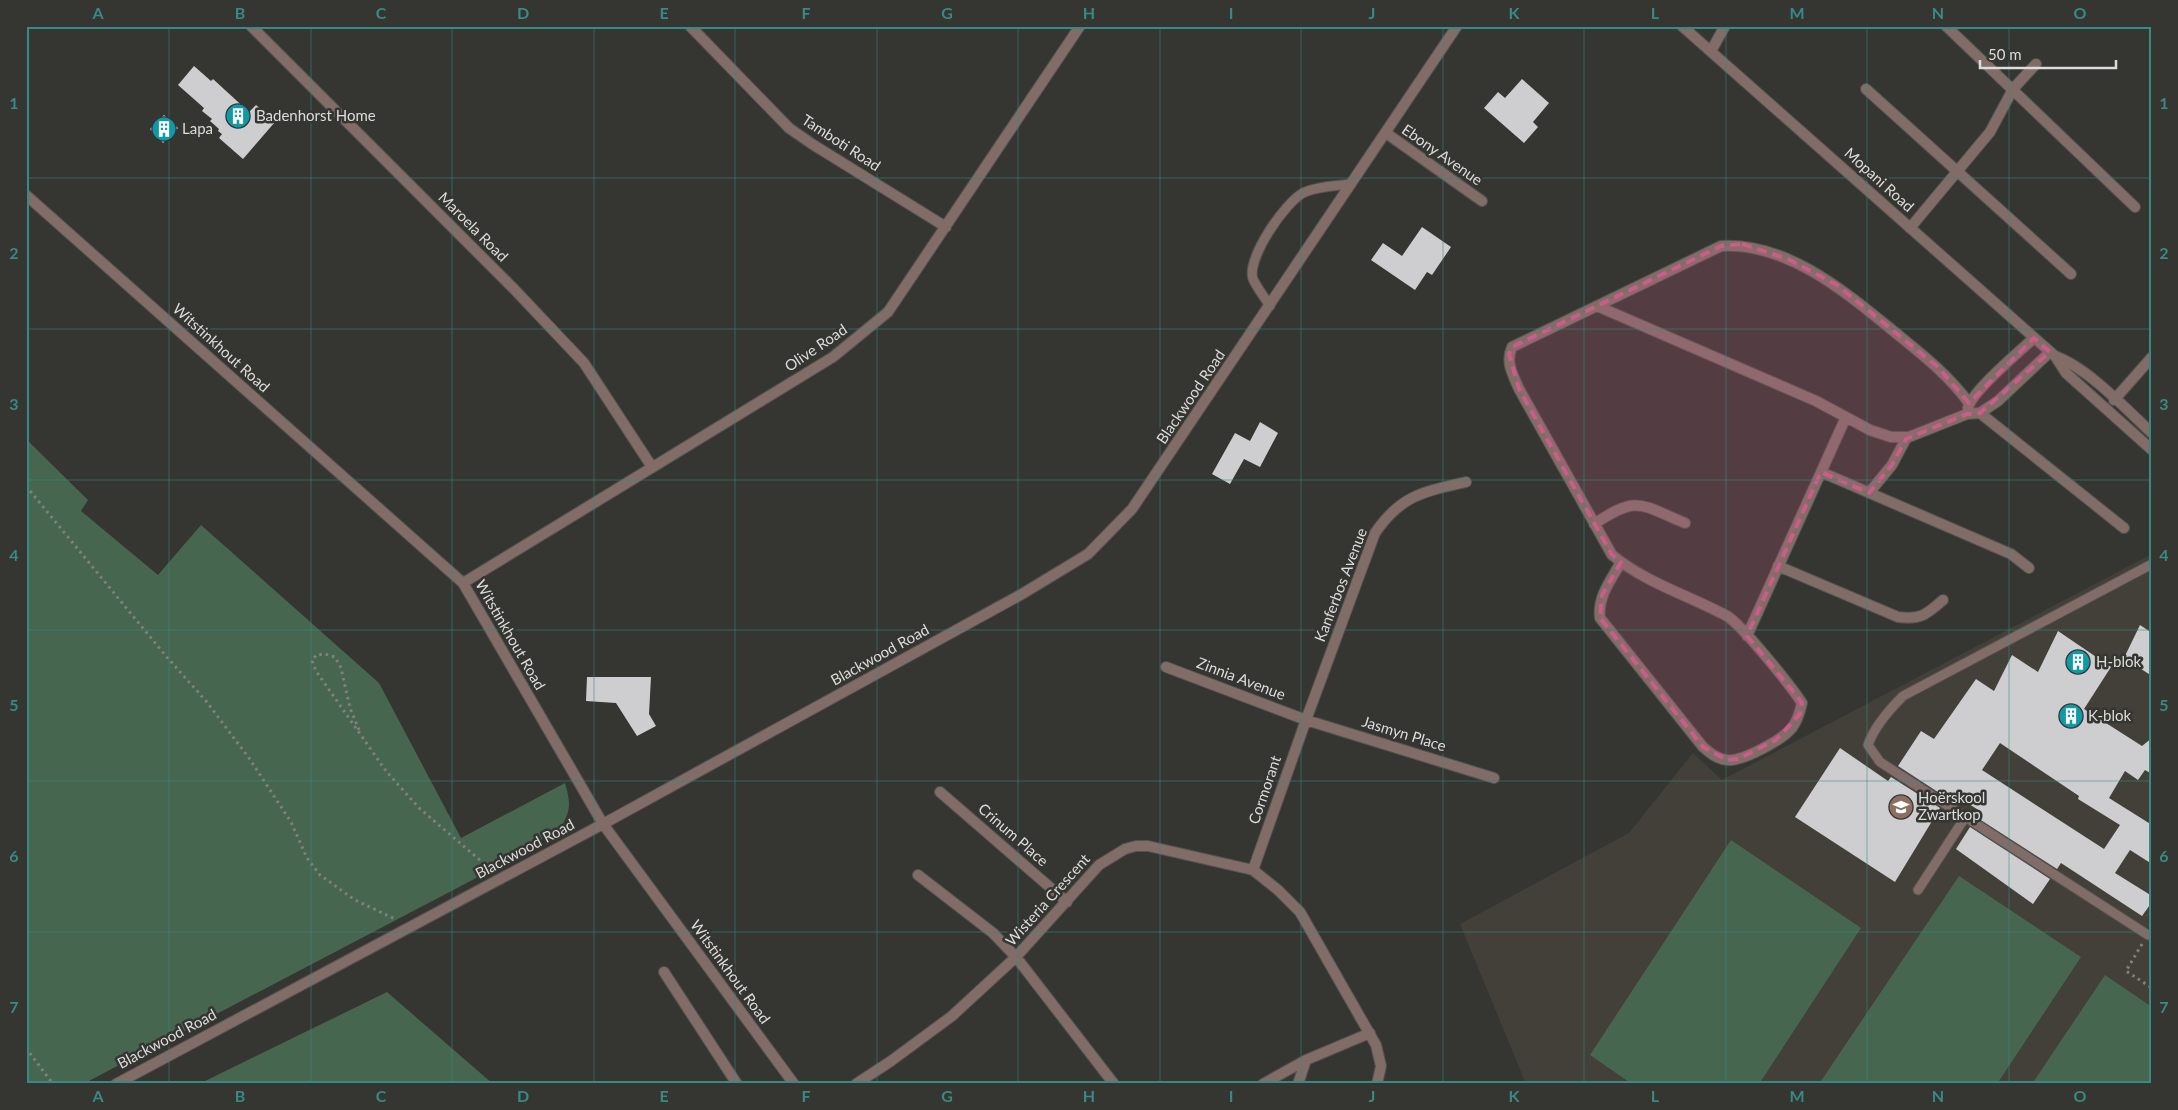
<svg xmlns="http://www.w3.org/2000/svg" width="2178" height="1110" viewBox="0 0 2178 1110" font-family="Lato,sans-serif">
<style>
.built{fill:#424039}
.green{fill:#476650}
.building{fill:#ceced1;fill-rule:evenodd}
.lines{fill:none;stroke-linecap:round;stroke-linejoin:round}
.service-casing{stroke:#535350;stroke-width:11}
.minor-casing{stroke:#535350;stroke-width:12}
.tertiary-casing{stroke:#535350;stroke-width:12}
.path{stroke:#80807e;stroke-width:3;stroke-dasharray:2.5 4;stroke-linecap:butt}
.service{stroke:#816c68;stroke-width:9}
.minor{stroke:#816c68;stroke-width:10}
.tertiary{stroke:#816c68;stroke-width:10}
.marked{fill:#cb5d88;fill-opacity:0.2;stroke:#cb5d88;stroke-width:4;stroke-dasharray:10 6;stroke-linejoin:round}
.grid{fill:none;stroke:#388a84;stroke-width:1;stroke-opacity:0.55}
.labels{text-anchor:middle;stroke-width:5;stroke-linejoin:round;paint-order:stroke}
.poi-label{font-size:15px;fill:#dcdcdb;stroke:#353532;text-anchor:start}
.street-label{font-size:15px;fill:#dcdcdb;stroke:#353532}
.neatline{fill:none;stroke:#388a84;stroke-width:2}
.grid-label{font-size:16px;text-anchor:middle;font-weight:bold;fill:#388a84}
</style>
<rect width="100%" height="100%" fill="#353532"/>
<path class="built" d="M 2152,554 L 2152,1084 L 1526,1084 L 1460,924 L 1629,833 L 1693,753 L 1722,780 Z"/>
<path class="green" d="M 26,439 L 88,500 L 81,511 L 158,575 L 201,525 L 379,683 L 461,838 L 565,783 C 571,804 571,811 560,829 L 480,876 L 83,1084 L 26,1084 Z
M 1731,840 L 1861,928 L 1759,1084 L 1632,1084 L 1590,1055 Z
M 1959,876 L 2081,957 L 1997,1084 L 1825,1084 L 1821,1081 Z
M 2105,975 L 2152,1007 L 2152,1084 L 2032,1084 Z
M 387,992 L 493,1084 L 199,1084 Z"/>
<path class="building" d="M 194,66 L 211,81 L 213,79 L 249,112 L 256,105 L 275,122 L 243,159 L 219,138 L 222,134 L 218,131 L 219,129 L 210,121 L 212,119 L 202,111 L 204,108 L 178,85 Z
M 1522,79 L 1549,103 L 1533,122 L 1538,127 L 1524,143 L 1484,108 L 1498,92 L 1505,98 Z
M 164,115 L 178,128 L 163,143 L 150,129 Z
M 1422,227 L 1451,247 L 1432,275 L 1427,272 L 1415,290 L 1371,260 L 1383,243 L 1402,256 Z
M 1260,422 L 1278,433 L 1260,467 L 1244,459 L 1230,484 L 1212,474 L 1235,433 L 1250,441 Z
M 2140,625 L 2152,633 L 2152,676 L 2124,658 Z
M 2058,631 L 2111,667 L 2084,709 L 2142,746 L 2152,738 L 2152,774 L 2145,770 L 2138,780 L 2125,771 L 2109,798 L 2152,825 L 2152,864 L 2130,850 L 2115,873 L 2152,896 L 2152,902 L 2142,916 L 2061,863 L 2057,869 L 1976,817 L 1980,811 L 1950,792 L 1947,798 L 1898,766 L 1921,731 L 1934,739 L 1976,679 L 1994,691 L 2012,655 L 2038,672 ZM 2000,743 L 2079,796 L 2078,799 L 2120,825 L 2104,849 L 1982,770 Z
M 587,677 L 651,677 L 649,714 L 656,726 L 637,736 L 616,703 L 586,701 Z
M 1840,748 L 1888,781 L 1891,777 L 1940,808 L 1895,882 L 1795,817 Z
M 1970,827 L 2050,879 L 2033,904 L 1956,849 Z"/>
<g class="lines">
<defs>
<path id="service" d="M 1270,306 C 1265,298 1257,288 1253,279 C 1246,259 1286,200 1305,192 C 1319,186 1336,186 1351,184
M 1918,890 L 1966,816
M 2148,935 L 1880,762 L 1868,745 C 1874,727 1889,710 1903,696 L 2152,564"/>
<path id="minor" d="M 251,26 L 514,289 L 584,363 L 652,467
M 690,26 L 789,128 L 812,144 L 946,227
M 1946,26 L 2135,207
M 1711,51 L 1725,26
M 1866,89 L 2071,274
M 1386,133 L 1482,201
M 26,195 L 463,583 L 603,824 L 794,1084
M 1910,228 L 1990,132 L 2013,89 L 2036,64
M 1597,306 L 1816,401 L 1870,430 L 1891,437 L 1909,437 L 1967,414 L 1980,413 L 1998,401 L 2050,352
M 2114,400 L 2152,357
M 1968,408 C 1971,392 2020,351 2034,338
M 1980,413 L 2124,528
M 1821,472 L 2011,554 L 2029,568
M 1869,493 L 1892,465 L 1907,437
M 1594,524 C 1638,495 1639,504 1685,523
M 1621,562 C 1611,580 1597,597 1600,618 L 1703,747 C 1710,753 1717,759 1727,760 C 1742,762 1782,740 1792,728 C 1798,720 1800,712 1802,703 C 1791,686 1742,625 1727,616 C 1688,595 1646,583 1612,555 L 1519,389 C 1513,375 1505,362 1512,347 L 1721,246 C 1786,242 1843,290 1891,329 C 1919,352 1947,373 1969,403
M 1778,566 L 1898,617 C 1920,620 1926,615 1943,600
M 463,583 L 833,357 L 888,312 L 1080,26
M 1747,636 L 1846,417
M 1166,667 L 1306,720 L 1494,778
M 940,792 L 1067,902
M 1253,870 L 1306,720 L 1375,533 C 1401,495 1423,492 1466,482
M 918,875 L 993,933 L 1016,957 L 1114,1084
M 664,972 L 737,1084
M 856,1084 L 891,1061 L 952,1016 L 1016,957 L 1099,865 L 1125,849 L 1136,846 L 1148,846 L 1253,870 L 1278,890 L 1300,912 L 1376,1045 L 1381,1066 L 1377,1084
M 1263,1084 L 1306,1060 L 1370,1033
M 1298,1084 L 1306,1060"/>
<path id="tertiary" d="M 1682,26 L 2055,356 L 2066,373 L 2152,450
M 2055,356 C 2088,368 2126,409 2152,433
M 116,1084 L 603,824 L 1022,594 L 1088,554 L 1132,509 L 1457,26"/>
</defs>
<use href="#service" class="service-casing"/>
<use href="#minor" class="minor-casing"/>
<use href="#tertiary" class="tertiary-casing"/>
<path class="path" d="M 26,486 L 165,655 L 206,701 L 249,758 L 291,822 L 307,858 L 320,875 L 355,900 L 395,919
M 359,730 L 350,708 L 341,668 L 335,657 L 325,654 L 316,655 L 312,661 L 316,671 L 386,771 L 419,808 L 481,861 L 492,868
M 2142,944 L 2126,971 L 2152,988
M 26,1048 L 53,1084"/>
<use href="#service" class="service"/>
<use href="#minor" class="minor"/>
<use href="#tertiary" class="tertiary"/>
</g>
<path class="marked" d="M 1742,244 L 1788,259 L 1837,285 L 1938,367 L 1969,403 L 2034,338 L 2050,352 L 1980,413 L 1967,414 L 1906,439 L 1892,465 L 1869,493 L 1821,472 L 1747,636 L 1797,696 L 1802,703 L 1800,714 L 1776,740 L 1738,759 L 1727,760 L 1703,747 L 1600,618 L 1602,595 L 1621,562 L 1612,555 L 1519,389 L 1509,354 L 1512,347 L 1721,246 Z"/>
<path class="grid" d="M 169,26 L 169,1084M 311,26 L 311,1084M 452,26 L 452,1084M 594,26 L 594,1084M 735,26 L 735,1084M 877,26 L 877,1084M 1018,26 L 1018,1084M 1160,26 L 1160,1084M 1301,26 L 1301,1084M 1443,26 L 1443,1084M 1584,26 L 1584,1084M 1726,26 L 1726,1084M 1867,26 L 1867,1084M 2009,26 L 2009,1084M 26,178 L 2152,178M 26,329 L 2152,329M 26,480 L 2152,480M 26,630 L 2152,630M 26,781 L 2152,781M 26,932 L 2152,932"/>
<defs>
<symbol id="building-disc" viewBox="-11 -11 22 22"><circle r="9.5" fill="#0f9aa8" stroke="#353532"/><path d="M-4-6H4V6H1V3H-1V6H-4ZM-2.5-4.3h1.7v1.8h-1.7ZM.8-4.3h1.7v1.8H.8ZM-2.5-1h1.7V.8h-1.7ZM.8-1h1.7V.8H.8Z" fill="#fff"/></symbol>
<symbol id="school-disc" viewBox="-11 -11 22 22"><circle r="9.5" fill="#8d6e63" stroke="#353532"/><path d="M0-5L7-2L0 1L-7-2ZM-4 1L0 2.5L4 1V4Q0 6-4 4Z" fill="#fff"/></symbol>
</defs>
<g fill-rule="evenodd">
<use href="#building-disc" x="224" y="102" width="28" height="28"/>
<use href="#building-disc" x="150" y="115" width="28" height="28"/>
<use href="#building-disc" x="2064" y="648" width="28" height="28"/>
<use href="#building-disc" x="2057" y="702" width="28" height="28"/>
<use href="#school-disc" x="1887" y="793" width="28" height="28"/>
</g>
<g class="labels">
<g class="poi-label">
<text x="256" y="121">Badenhorst Home</text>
<text x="182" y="134">Lapa</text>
<text x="2096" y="667">H-blok</text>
<text x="2088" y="721">K-blok</text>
<text x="1918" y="803">Hoërskool<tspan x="1918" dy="17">Zwartkop</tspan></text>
</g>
<g class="street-label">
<text transform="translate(841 143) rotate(33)" y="5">Tamboti Road</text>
<text transform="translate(1442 155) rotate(35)" y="5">Ebony Avenue</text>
<text transform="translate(1879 180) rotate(42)" y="5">Mopani Road</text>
<text transform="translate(473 227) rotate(45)" y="5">Maroela Road</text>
<text transform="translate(221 348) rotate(42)" y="5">Witstinkhout Road</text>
<text transform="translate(816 348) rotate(-34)" y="5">Olive Road</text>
<text transform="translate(1191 397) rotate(-56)" y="5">Blackwood Road</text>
<text transform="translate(1341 585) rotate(-69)" y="5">Kanferbos Avenue</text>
<text transform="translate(510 635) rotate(60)" y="5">Witstinkhout Road</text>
<text transform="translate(880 655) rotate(-29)" y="5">Blackwood Road</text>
<text transform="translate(1241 679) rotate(21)" y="5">Zinnia Avenue</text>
<text transform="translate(1404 734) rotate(17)" y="5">Jasmyn Place</text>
<text transform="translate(1265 790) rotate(-71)" y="5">Cormorant</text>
<text transform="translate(1013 835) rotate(41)" y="5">Crinum Place</text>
<text transform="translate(525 849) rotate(-28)" y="5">Blackwood Road</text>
<text transform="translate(1048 900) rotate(-48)" y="5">Wisteria Crescent</text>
<text transform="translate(730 972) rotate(54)" y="5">Witstinkhout Road</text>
<text transform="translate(167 1039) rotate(-28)" y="5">Blackwood Road</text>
</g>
</g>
<rect width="2178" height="1110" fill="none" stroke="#353532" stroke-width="55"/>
<path d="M1980 60v8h136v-8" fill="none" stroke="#dcdcdb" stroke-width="2.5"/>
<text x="1988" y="60" font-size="15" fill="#dcdcdb" stroke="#353532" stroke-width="4" paint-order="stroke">50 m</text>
<rect x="28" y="28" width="2122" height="1054" class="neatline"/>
<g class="grid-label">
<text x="98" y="19">A</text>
<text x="240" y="19">B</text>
<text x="381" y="19">C</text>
<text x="523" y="19">D</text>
<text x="664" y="19">E</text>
<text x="806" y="19">F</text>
<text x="947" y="19">G</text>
<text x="1089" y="19">H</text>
<text x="1231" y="19">I</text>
<text x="1372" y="19">J</text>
<text x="1514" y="19">K</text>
<text x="1655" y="19">L</text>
<text x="1797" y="19">M</text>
<text x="1938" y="19">N</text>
<text x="2080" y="19">O</text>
<text x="14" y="109">1</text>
<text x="2164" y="109">1</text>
<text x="14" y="259">2</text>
<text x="2164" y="259">2</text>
<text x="14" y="410">3</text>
<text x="2164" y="410">3</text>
<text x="14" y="561">4</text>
<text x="2164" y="561">4</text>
<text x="14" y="711">5</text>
<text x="2164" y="711">5</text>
<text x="14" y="862">6</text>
<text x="2164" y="862">6</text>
<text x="14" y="1013">7</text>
<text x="2164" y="1013">7</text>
<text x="98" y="1102">A</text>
<text x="240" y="1102">B</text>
<text x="381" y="1102">C</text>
<text x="523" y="1102">D</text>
<text x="664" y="1102">E</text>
<text x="806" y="1102">F</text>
<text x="947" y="1102">G</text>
<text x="1089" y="1102">H</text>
<text x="1231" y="1102">I</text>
<text x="1372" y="1102">J</text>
<text x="1514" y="1102">K</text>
<text x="1655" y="1102">L</text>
<text x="1797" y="1102">M</text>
<text x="1938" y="1102">N</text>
<text x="2080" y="1102">O</text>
</g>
</svg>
